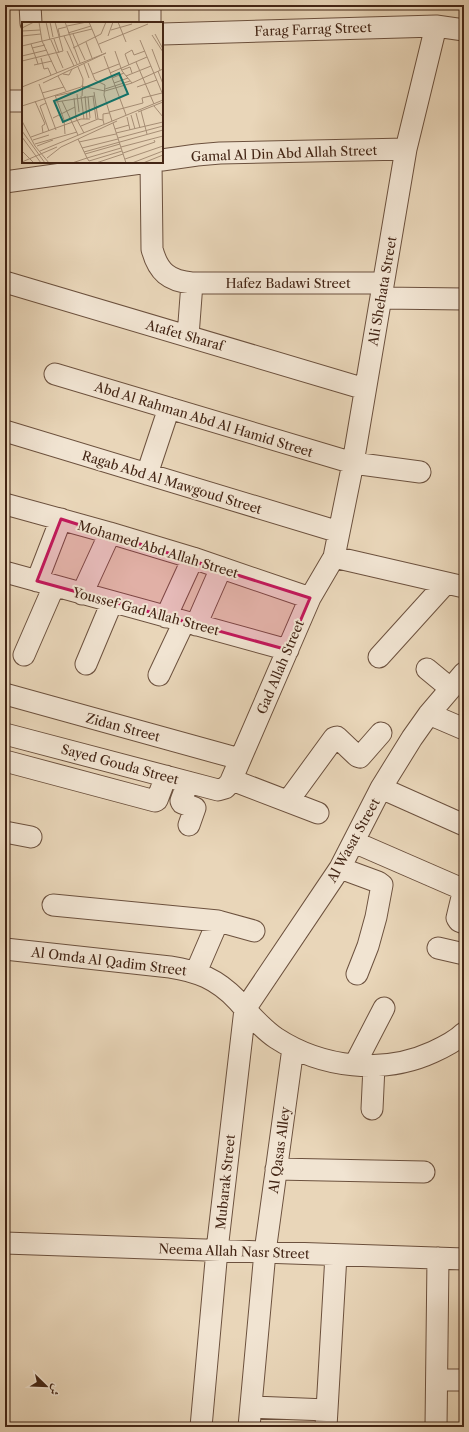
<svg xmlns="http://www.w3.org/2000/svg" width="469" height="1432" viewBox="0 0 469 1432" font-family="'Libre Caslon Text',Amiri,serif">
<style>
.lines{fill:none;stroke-linecap:round;stroke-linejoin:round}
.minor-casing{stroke:#6c513e;stroke-width:23}
.minor{stroke:#f1e4d2;stroke-width:21}
.marked{fill:#c2185b;fill-opacity:0.2;stroke:#c2185b;stroke-width:3;stroke-linejoin:round}
.labels{text-anchor:middle;stroke-width:4;stroke-linejoin:round;paint-order:stroke}
.street-label{font-size:13px;fill:#432515;stroke:#f1e4d2}
.inset-road{fill:none;stroke:#a78f77;stroke-width:1}
.view{fill:#0f766e;fill-opacity:0.15;stroke:#0f766e;stroke-width:2}
.inset-edge{fill:none;stroke:#432515;stroke-width:2}
</style>
<rect width="100%" height="100%" fill="#e9d6b9"/>
<filter id="stains"><feTurbulence type="fractalNoise" baseFrequency=".005" numOctaves="4"/><feColorMatrix values="0 0 0 0 .2 0 0 0 0 .09 0 0 0 0 .02 0 0 0 .5 -.17"/></filter>
<radialGradient id="worn" r=".72"><stop offset=".6" stop-color="#630" stop-opacity="0"/><stop offset="1" stop-color="#630" stop-opacity=".3"/></radialGradient>
<g class="lines">
<defs>
<path id="minor" d="M 30,5 L 31,23
M 150,23 L 150,5
M 162,34 L 436,26 L 464,30
M 5,101 L 23,101
M 162,160 L 197,155 L 220,153 L 406,149
M 151,162 L 152,249 C 158,272 169,281 192,283 L 383,283
M 5,182 L 148,162
M 5,282 L 365,389
M 381,298 L 464,299
M 188,336 L 192,283
M 55,374 L 353,463 L 420,472
M 5,431 L 339,532
M 147,474 L 169,408
M 5,504 L 110,533 L 193,558 L 310,598
M 334,557 L 464,587
M 5,572 L 288,650
M 37,581 L 61,519
M 82,594 L 110,533
M 166,617 L 193,558
M 196,625 L 221,568
M 24,655 L 54,586
M 379,657 L 446,583
M 86,664 L 112,602
M 427,669 L 450,688
M 159,675 L 184,622
M 5,694 L 240,759
M 429,714 L 464,729
M 5,734 L 218,790 L 225,788 L 230,783 L 310,598 L 334,557 L 353,463 L 406,149 L 436,26
M 5,761 L 155,801 L 157,800 L 166,776
M 232,780 L 318,813
M 188,782 L 181,801 L 182,803 L 195,808 L 189,825
M 381,788 L 464,825
M 288,801 L 334,738 L 337,737 L 357,756 L 360,757 L 381,733
M 5,832 L 31,837
M 354,842 L 462,889 L 463,893 L 457,918 L 459,921 L 464,923
M 340,868 L 378,882 L 382,885 L 376,917 L 368,946 L 357,974
M 53,905 L 218,921 L 254,931
M 438,948 L 464,954
M 5,949 L 170,967 C 197,971 217,979 237,1000 C 249,1013 261,1028 276,1038 C 322,1068 383,1075 433,1052 C 444,1047 456,1041 464,1033
M 196,972 L 218,921
M 355,1064 L 384,1008
M 372,1109 L 374,1066
M 276,1169 L 424,1172
M 5,1243 L 464,1259
M 437,1380 L 464,1380
M 251,1407 L 327,1410
M 201,1427 L 217,1250 L 245,1009 L 340,868 L 381,788 L 412,738 L 429,714 L 464,673
M 249,1427 L 265,1252 L 293,1048
M 326,1427 L 336,1255
M 436,1427 L 438,1258"/>
</defs>
<use href="#minor" class="minor-casing"/>
<use href="#minor" class="minor"/>
</g>
<path class="marked" d="M 61,519 L 310,598 L 288,650 L 37,581 Z"/>
<g class="labels">
<g class="street-label">
<text transform="translate(313 29) rotate(-2)" y="5">Farag Farrag Street</text>
<text transform="translate(284 153) rotate(-2)" y="5">Gamal Al Din Abd Allah Street</text>
<text x="288" y="288">Hafez Badawi Street</text>
<text transform="translate(382 291) rotate(-80)" y="5">Ali Shehata Street</text>
<text transform="translate(185 335) rotate(16)" y="5">Atafet Sharaf</text>
<text transform="translate(204 419) rotate(17)" y="5">Abd Al Rahman Abd Al Hamid Street</text>
<text transform="translate(172 482) rotate(17)" y="5">Ragab Abd Al Mawgoud Street</text>
<text transform="translate(158 549) rotate(17)" y="5">Mohamed Abd Allah Street</text>
<text transform="translate(146 611) rotate(15)" y="5">Youssef Gad Allah Street</text>
<text transform="translate(280 667) rotate(-67)" y="5">Gad Allah Street</text>
<text transform="translate(123 727) rotate(15)" y="5">Zidan Street</text>
<text transform="translate(120 764) rotate(15)" y="5">Sayed Gouda Street</text>
<text transform="translate(353 840) rotate(-61)" y="5">Al Wasat Street</text>
<text transform="translate(109 961) rotate(7)" y="5">Al Omda Al Qadim Street</text>
<text transform="translate(279 1150) rotate(-82)" y="5">Al Qasas Alley</text>
<text transform="translate(225 1182) rotate(-84)" y="5">Mubarak Street</text>
<text transform="translate(234 1251) rotate(2)" y="5">Neema Allah Nasr Street</text>
</g>
</g>
<g transform="translate(22 22)">
<rect width="141" height="141" fill="#e9d6b9"/>
<path class="inset-road" d="M 17,0 L 20,19 L 35,51M 24,0 L 28,18M 28,0 L 31,15M 43,0 L 58,41M 67,0 L 80,31M 96,0 L 104,20M 45,4 L 65,0M 0,6 L 12,0M 89,8 L 110,2M 0,9 L 18,8M 46,11 L 69,4M 51,12 L 63,38M 133,12 L 141,27M 130,13 L 141,30M 0,14 L 19,12M 42,14 L 55,42M 86,14 L 91,0M 38,15 L 36,7 L 44,5M 32,17 L 37,31M 29,18 L 41,46M 118,18 L 141,73M 64,20 L 70,36M 9,22 L 16,42M 77,22 L 126,2M 0,24 L 70,7M 10,26 L 23,23M 51,26 L 79,12 L 84,0M 130,27 L 138,48M 45,29 L 52,44M 93,29 L 100,49 L 110,61M 0,34 L 25,28M 82,34 L 104,93M 19,36 L 22,47 L 26,46 L 29,53M 0,39 L 41,29 L 33,0M 114,40 L 132,82M 66,41 L 73,58 L 83,63 L 82,73 L 90,99M 62,42 L 67,56M 12,43 L 30,39M 107,43 L 103,32 L 110,28 L 112,33 L 123,29M 56,45 L 61,57 L 60,74M 100,48 L 108,45 L 110,51M 136,49 L 141,62M 88,51 L 125,35M 41,52 L 47,53 L 50,47M 71,52 L 97,42M 36,54 L 44,69M 104,54 L 129,44M 90,56 L 102,51M 21,61 L 46,49M 92,61 L 106,56M 17,62 L 34,108M 59,64 L 83,69 L 110,61 L 141,47M 0,65 L 84,31 L 46,49M 115,65 L 135,58M 83,67 L 108,59M 72,70 L 76,97M 20,71 L 42,65M 55,72 L 57,90M 33,73 L 42,98M 33,74 L 56,69M 59,74 L 62,97M 63,74 L 65,97M 71,74 L 74,97M 66,75 L 68,96M 52,76 L 54,96 L 62,111M 13,79 L 23,102 L 20,104 L 21,111M 40,79 L 56,113M 34,80 L 72,74M 24,81 L 18,84 L 27,109M 0,84 L 59,65M 132,84 L 141,95M 119,89 L 125,112M 87,90 L 121,81 L 120,76 L 140,71M 116,90 L 141,80M 114,91 L 118,106M 109,93 L 113,107M 105,95 L 108,108M 31,96 L 53,85M 42,98 L 43,112M 81,98 L 81,92 L 87,91M 0,99 L 13,124 L 27,141M 91,101 L 104,141M 59,104 L 76,97 L 81,98 L 82,102M 93,107 L 107,103M 0,109 L 23,141M 94,111 L 141,100M 0,115 L 19,141M 9,115 L 59,97 L 68,97M 96,116 L 141,104M 56,117 L 65,136M 11,118 L 27,113M 57,120 L 94,112M 13,122 L 55,110M 15,124 L 31,118M 99,125 L 141,114M 60,126 L 96,117M 0,129 L 12,141M 18,129 L 141,78M 62,130 L 141,108M 101,131 L 133,120 L 132,118M 63,132 L 98,122M 25,136 L 39,125 L 95,99M 65,136 L 67,139 L 100,129M 65,136 L 99,126M 103,137 L 141,124M 0,140 L 35,125M 50,141 L 65,136M 74,141 L 101,132M 110,141 L 141,129M 121,141 L 141,133"/>
<path class="view" d="M 97,51 L 106,72 L 41,100 L 32,79 Z"/>
<rect width="141" height="141" class="inset-edge"/>
</g>
<rect width="469" height="1432" fill="none" stroke="#e9d6b9" stroke-width="20"/>
<rect x="6" y="6" width="457" height="1420" fill="none" stroke="#432515" stroke-width="2"/>
<rect x="10" y="10" width="449" height="1412" fill="none" stroke="#432515"/>
<g transform="translate(46 1386) rotate(113)" stroke="#f1e4d2" stroke-width="3" paint-order="stroke">
<path d="M0-3L7 15L0 10L-7 15Z" fill="#432515"/>
<text y="-6" font-size="11" font-weight="bold" text-anchor="middle" fill="#432515">ش</text>
</g>
<rect width="100%" height="100%" filter="url(#stains)"/>
<rect width="100%" height="100%" fill="url(#worn)"/>
</svg>
